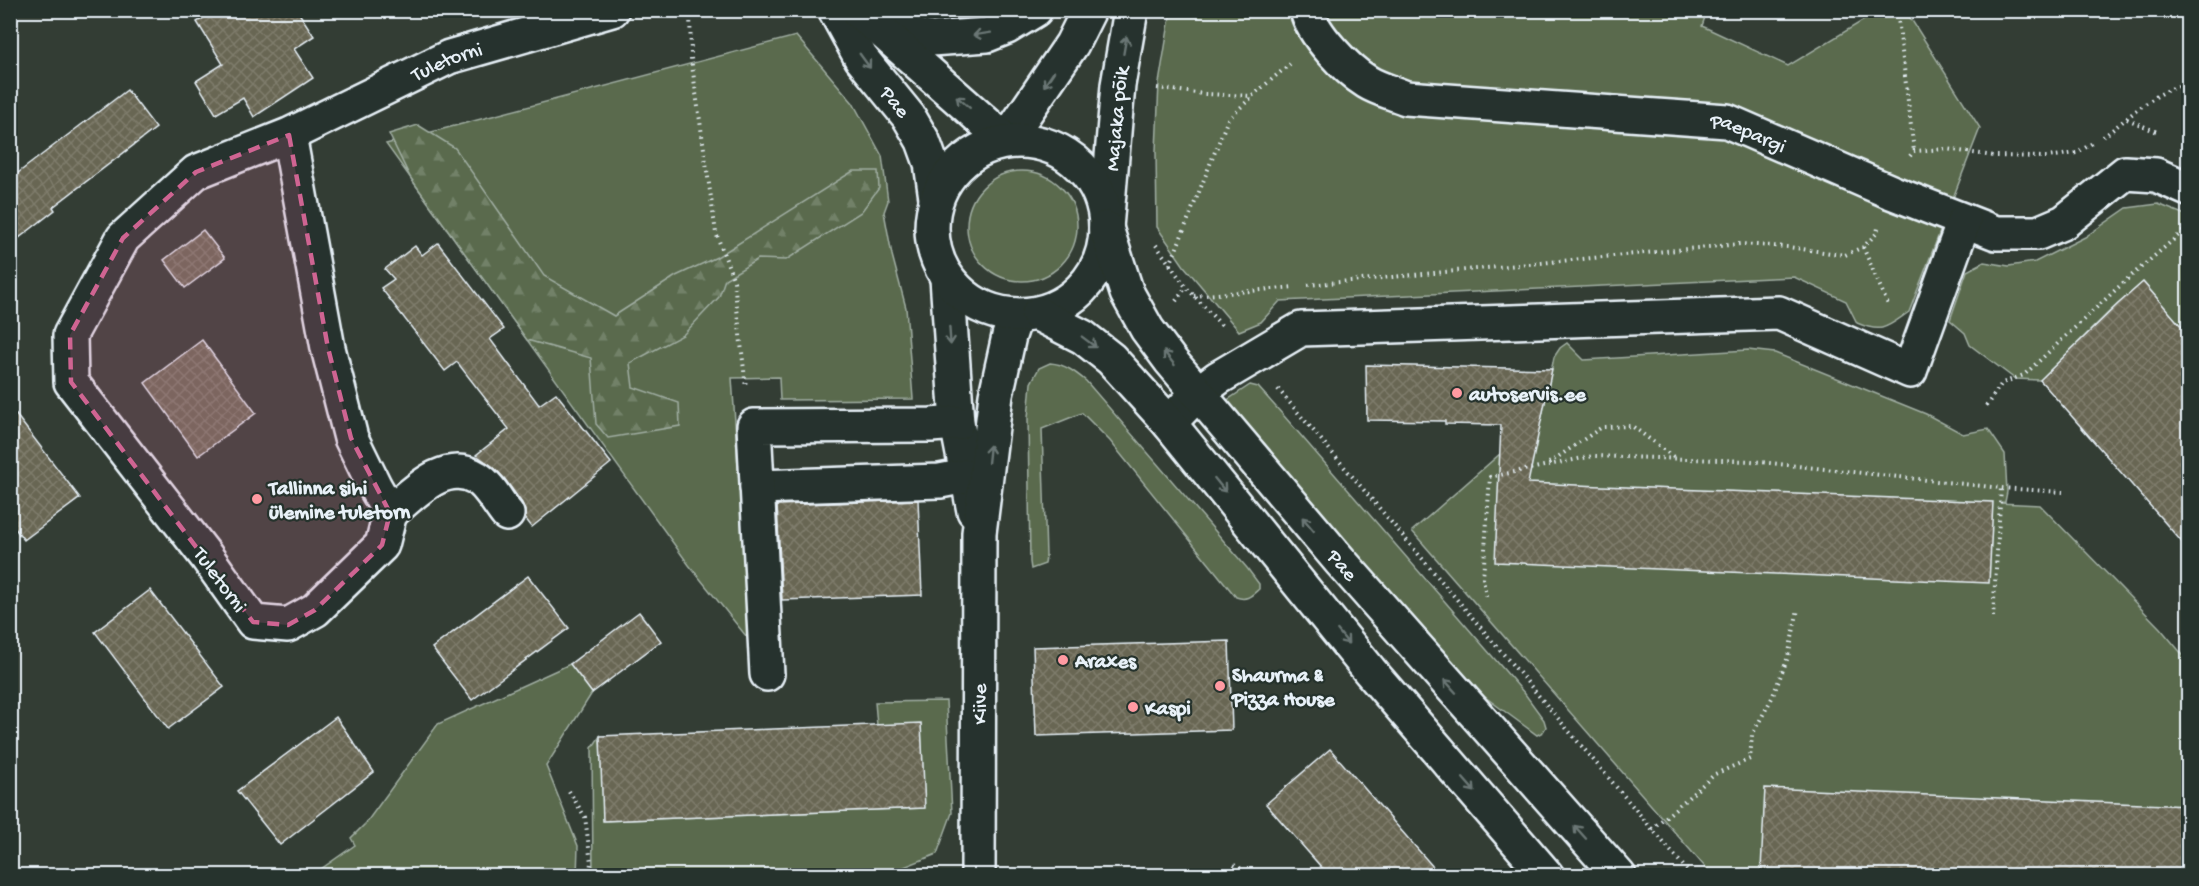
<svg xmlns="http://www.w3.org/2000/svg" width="2199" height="886" viewBox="0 0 2199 886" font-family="'Gochi Hand',sans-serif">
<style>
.grass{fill:#5a6b4e;stroke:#a1aea3;stroke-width:1.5}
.forest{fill:url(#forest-firs);stroke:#a1aea3;stroke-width:1.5}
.building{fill:url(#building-cross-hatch);stroke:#e8f1f8;stroke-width:1.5}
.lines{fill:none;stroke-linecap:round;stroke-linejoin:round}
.minor-casing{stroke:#e8f1f8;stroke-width:38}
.major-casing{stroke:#e8f1f8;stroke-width:38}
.path{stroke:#e8f1f8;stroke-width:4;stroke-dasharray:1.5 4.5;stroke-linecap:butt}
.minor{stroke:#26332d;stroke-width:33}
.major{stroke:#26332d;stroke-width:33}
.oneway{stroke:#6a7674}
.marked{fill:#cf6492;fill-opacity:0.2;stroke:#cf6492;stroke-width:4.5;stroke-dasharray:12 8;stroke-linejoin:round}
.poi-dot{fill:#ff9aa2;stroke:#26332d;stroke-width:2}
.labels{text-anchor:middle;stroke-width:4.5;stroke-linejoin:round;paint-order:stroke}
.street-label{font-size:21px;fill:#e8f1f8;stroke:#26332d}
.poi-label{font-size:21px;font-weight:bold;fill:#e8f1f8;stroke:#26332d;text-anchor:start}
</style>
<defs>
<pattern id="forest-firs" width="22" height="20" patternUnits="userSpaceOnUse" patternTransform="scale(1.5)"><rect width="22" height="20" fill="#5a6b4e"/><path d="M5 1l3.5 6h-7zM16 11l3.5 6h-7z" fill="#728168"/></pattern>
<pattern id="building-cross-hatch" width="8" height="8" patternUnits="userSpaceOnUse" patternTransform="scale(1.5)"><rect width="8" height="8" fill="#686652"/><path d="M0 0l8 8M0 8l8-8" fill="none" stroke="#7e7c6c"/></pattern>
</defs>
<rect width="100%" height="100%" fill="#333d34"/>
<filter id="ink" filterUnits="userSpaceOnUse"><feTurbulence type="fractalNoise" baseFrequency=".0167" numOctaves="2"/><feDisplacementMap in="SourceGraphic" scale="12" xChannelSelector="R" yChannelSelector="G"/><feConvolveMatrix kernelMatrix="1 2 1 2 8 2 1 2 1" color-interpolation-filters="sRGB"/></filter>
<g filter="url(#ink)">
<path class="grass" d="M 1171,11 L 1707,11 L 1702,26 L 1788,66 L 1879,11 L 1906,11 L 1980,128 L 1909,312 C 1887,327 1883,334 1857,323 L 1846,301 L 1794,277 L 1280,301 L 1261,322 L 1239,331 L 1184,266 L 1157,227 L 1156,151 L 1159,83 Z
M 796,36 L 853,103 L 882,156 L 888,201 L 884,212 L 892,255 L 906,308 L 913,399 L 780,400 L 779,377 L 732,378 L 750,641 L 689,565 L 386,144 Z
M967 226a55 55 0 1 1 110 0a55 55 0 1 1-110 0Z
M 2158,204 L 2188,216 L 2188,334 L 2143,282 L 2109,312 L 2040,380 L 2015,379 L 1970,345 L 1965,333 L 1950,320 L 1967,271 L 1984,262 L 2009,266 L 2035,262 L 2085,237 L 2127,208 Z
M 1567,343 L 1584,360 L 1748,350 L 1775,353 L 1926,414 L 1963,434 L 1988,429 L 2005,454 L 2007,492 L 2005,502 L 1999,503 L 2040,505 L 2160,628 L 2188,661 L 2188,875 L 1712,875 L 1412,531 L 1542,417 L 1554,357 L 1560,348 Z
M 1050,363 C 1065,364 1075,372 1086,381 L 1247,568 L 1259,584 L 1259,589 C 1251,596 1247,601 1236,597 L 1110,441 L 1082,413 L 1042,429 L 1046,556 L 1045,564 L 1031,569 L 1030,562 L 1028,418 L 1031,383 L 1039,368 Z
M 1250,385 L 1258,387 L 1284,416 L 1525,694 L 1544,720 L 1546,727 L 1543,732 L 1537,735 L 1485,697 L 1465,679 L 1223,403 Z
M 570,664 L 592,693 L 546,766 L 578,846 L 577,875 L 311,876 L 355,845 L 351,838 L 366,823 L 438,724 Z
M 946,701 L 952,813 L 937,854 L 884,875 L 593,875 L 592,748 L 600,736 L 604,821 L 924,808 L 921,724 L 877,725 L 875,702 Z"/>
<path class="forest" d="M 418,125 L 455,148 L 544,276 L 614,316 L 676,276 L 717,257 L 853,171 L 878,171 L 879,188 L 861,212 L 786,260 L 758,259 L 725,279 L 719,297 L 683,335 L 630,363 L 633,387 L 679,403 L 680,426 L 608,438 L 596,424 L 591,358 L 527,340 L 410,177 L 389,134 Z"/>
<path class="building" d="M 216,10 L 297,10 L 314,36 L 294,49 L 313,78 L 254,117 L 243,98 L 216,114 L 196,81 L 223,64 L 197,22 Z
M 127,90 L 156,128 L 53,207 L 55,210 L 10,245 L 10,179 Z
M 203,230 L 225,258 L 185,288 L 164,260 Z
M 438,243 L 504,329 L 490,339 L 539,405 L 556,393 L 611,463 L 532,527 L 525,518 L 525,511 L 522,503 L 504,478 L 492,466 L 476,455 L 509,429 L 457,362 L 445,371 L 381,288 L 394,279 L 385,269 L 415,246 L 422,255 Z
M 2143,282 L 2188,334 L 2188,549 L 2040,380 L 2118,304 Z
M 202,340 L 256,413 L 198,456 L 145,383 Z
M 1366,365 L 1552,369 L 1528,483 L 1993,502 L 1989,583 L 1495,562 L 1501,425 L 1445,424 L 1445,421 L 1367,420 Z
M 10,407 L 80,498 L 24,540 L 10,522 Z
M 918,500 L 922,595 L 782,600 L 777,505 Z
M 528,576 L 569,628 L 472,700 L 432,648 Z
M 150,590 L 224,687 L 168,729 L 95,632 Z
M 639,612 L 661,641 L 592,693 L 570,664 Z
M 1229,641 L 1232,730 L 1036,736 L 1033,647 Z
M 336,717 L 374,772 L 280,845 L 237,791 Z
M 921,723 L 925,808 L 603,821 L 600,736 Z
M 1330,749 L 1441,876 L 1329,876 L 1266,804 Z
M 1765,788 L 2188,806 L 2188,876 L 1885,876 L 1761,870 Z"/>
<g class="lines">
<defs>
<g id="minor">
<path id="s1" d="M 1307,10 C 1312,34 1346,69 1367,82 C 1378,89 1394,93 1406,98 L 1727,121 L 1891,192 L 1996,233 L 2038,233 L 2064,222 L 2125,173 L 2156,175 L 2188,189"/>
<path d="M 876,26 L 931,39 L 987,35 L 1007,27 L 1035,10"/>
<path id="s2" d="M 289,135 L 328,348 L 351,438 L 375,487 L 390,513 L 382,545 L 315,610 L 288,625 L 253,622 L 206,556 L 71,382 L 70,335 L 123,238 L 196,172 L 289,135 L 449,57 L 612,10"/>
<path d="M 1006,141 L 1072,44 L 1089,10"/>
<path id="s3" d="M 1106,228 L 1118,85 L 1131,10"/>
<path d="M 947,278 L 957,423 L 974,511"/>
<path d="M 1169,423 L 1198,393 L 1218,378 L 1301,329 L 1779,313 L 1910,371 L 1964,221"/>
<path d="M 757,487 L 940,481 L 966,476"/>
<path d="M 390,513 C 413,494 445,458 477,478 C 489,485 498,503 507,514"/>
<path d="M 767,674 L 754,426 L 931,425 L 957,423"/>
<path id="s4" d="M 978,876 L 979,533 L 996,395 L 1009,336 L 1016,315"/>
</g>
<g id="major">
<path id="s5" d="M 835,10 L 861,58 L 909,117 L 923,141 L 931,163 L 936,198"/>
<path d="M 856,10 L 876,26 L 1006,141"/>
<circle cx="1019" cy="228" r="87"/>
<path id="s6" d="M 1106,228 L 1127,293 L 1147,329 L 1170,360 L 1341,562 L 1619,876"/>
<path d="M 1038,314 L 1083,337 L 1111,359 L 1169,423 L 1370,671 L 1547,876"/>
</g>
</defs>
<use href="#minor" class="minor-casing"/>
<use href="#major" class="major-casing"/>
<path class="path" d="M 690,10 L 691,58 L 716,233 L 734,281 L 746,388
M 1897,10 L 1914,151
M 1157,88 L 1204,94 L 1252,96 L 1290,64
M 2127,119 L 2157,132
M 2103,137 C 2129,118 2156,89 2188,84
M 1910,156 L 1914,151 L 1946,149 L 1994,156 L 2047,157 L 2077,153 L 2094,142
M 1156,245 L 1186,287 L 1223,327
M 1863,247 L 1889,307
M 1170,265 L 1228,119 L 1252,97
M 1308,285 L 1740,244 L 1788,247 L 1845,255 L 1863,247 L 1877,233 L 1878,228
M 1194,296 L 1295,287
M 1176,301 L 1186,287
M 1278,389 L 1692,876
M 1986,406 L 2002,383 L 2024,375 L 2124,282 L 2186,229
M 1549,463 L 1602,427 L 1632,426 L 1676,459
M 1486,597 L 1483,578 L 1490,477 L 1593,456 L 1751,461 L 2001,488 L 2063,492
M 1993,617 L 2001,488
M 569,791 L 585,817 L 591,863 L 589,876
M 1652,829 L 1715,774 L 1750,759 L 1752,735 L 1772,698 L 1788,657 L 1798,609
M 1234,865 L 1255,876"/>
<use href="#minor" class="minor"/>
<use href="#major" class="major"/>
</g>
<defs><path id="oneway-shaft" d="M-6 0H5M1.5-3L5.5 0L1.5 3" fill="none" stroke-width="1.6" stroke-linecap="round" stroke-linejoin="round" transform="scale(1.5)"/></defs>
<g class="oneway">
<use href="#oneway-shaft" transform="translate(982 34) rotate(171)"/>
<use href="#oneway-shaft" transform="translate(1125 45) rotate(-80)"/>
<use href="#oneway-shaft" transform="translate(865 61) rotate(54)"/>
<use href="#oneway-shaft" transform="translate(1049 79) rotate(124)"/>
<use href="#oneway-shaft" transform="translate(963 102) rotate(-139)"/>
<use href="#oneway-shaft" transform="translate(950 336) rotate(86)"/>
<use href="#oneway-shaft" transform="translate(1089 342) rotate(37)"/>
<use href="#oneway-shaft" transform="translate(1169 358) rotate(-128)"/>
<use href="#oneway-shaft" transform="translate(989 454) rotate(-84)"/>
<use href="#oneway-shaft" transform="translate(1220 485) rotate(51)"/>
<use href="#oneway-shaft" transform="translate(1308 524) rotate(-130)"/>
<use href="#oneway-shaft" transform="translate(1343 637) rotate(51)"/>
<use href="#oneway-shaft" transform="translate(1450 686) rotate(-132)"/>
<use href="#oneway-shaft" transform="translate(1469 785) rotate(49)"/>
<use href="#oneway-shaft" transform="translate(1580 832) rotate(-132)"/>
</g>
</g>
<path class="marked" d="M 289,135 L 328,348 L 351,438 L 390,513 L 382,545 L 315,610 L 288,625 L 253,622 L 71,382 L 70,335 L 123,238 L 196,172 Z"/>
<g class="poi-dot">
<circle cx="1457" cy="393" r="6"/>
<circle cx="257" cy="499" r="6"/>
<circle cx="1063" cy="660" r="6"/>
<circle cx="1220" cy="686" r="6"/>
<circle cx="1133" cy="707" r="6"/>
</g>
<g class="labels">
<g class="street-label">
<text dy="7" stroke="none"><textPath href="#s2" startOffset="1418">Tuletorni</textPath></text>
<text dy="7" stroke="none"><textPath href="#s5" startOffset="110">Pae</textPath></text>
<text dy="7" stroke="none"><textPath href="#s3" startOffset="110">Majaka põik</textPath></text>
<text dy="7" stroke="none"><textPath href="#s1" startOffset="483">Paepargi</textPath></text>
<text dy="7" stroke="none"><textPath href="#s6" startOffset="416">Pae</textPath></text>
<text transform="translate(221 579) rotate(54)" y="7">Tuletorni</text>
<text dy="7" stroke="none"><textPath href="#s4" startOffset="172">Kiive</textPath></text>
</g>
<g class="poi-label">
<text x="1469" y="400">autoservis.ee</text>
<text x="269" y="494">Tallinna sihi<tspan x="269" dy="24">ülemine tuletorn</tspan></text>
<text x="1075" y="667">Araxes</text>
<text x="1232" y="681">Shaurma &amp;<tspan x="1232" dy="24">Pizza House</tspan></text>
<text x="1145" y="714">Kaspi</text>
</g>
</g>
<rect width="2199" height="886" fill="none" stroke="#26332d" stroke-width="36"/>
<rect x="18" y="18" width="2163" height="850" fill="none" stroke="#e8f1f8" stroke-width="2" filter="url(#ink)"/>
</svg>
